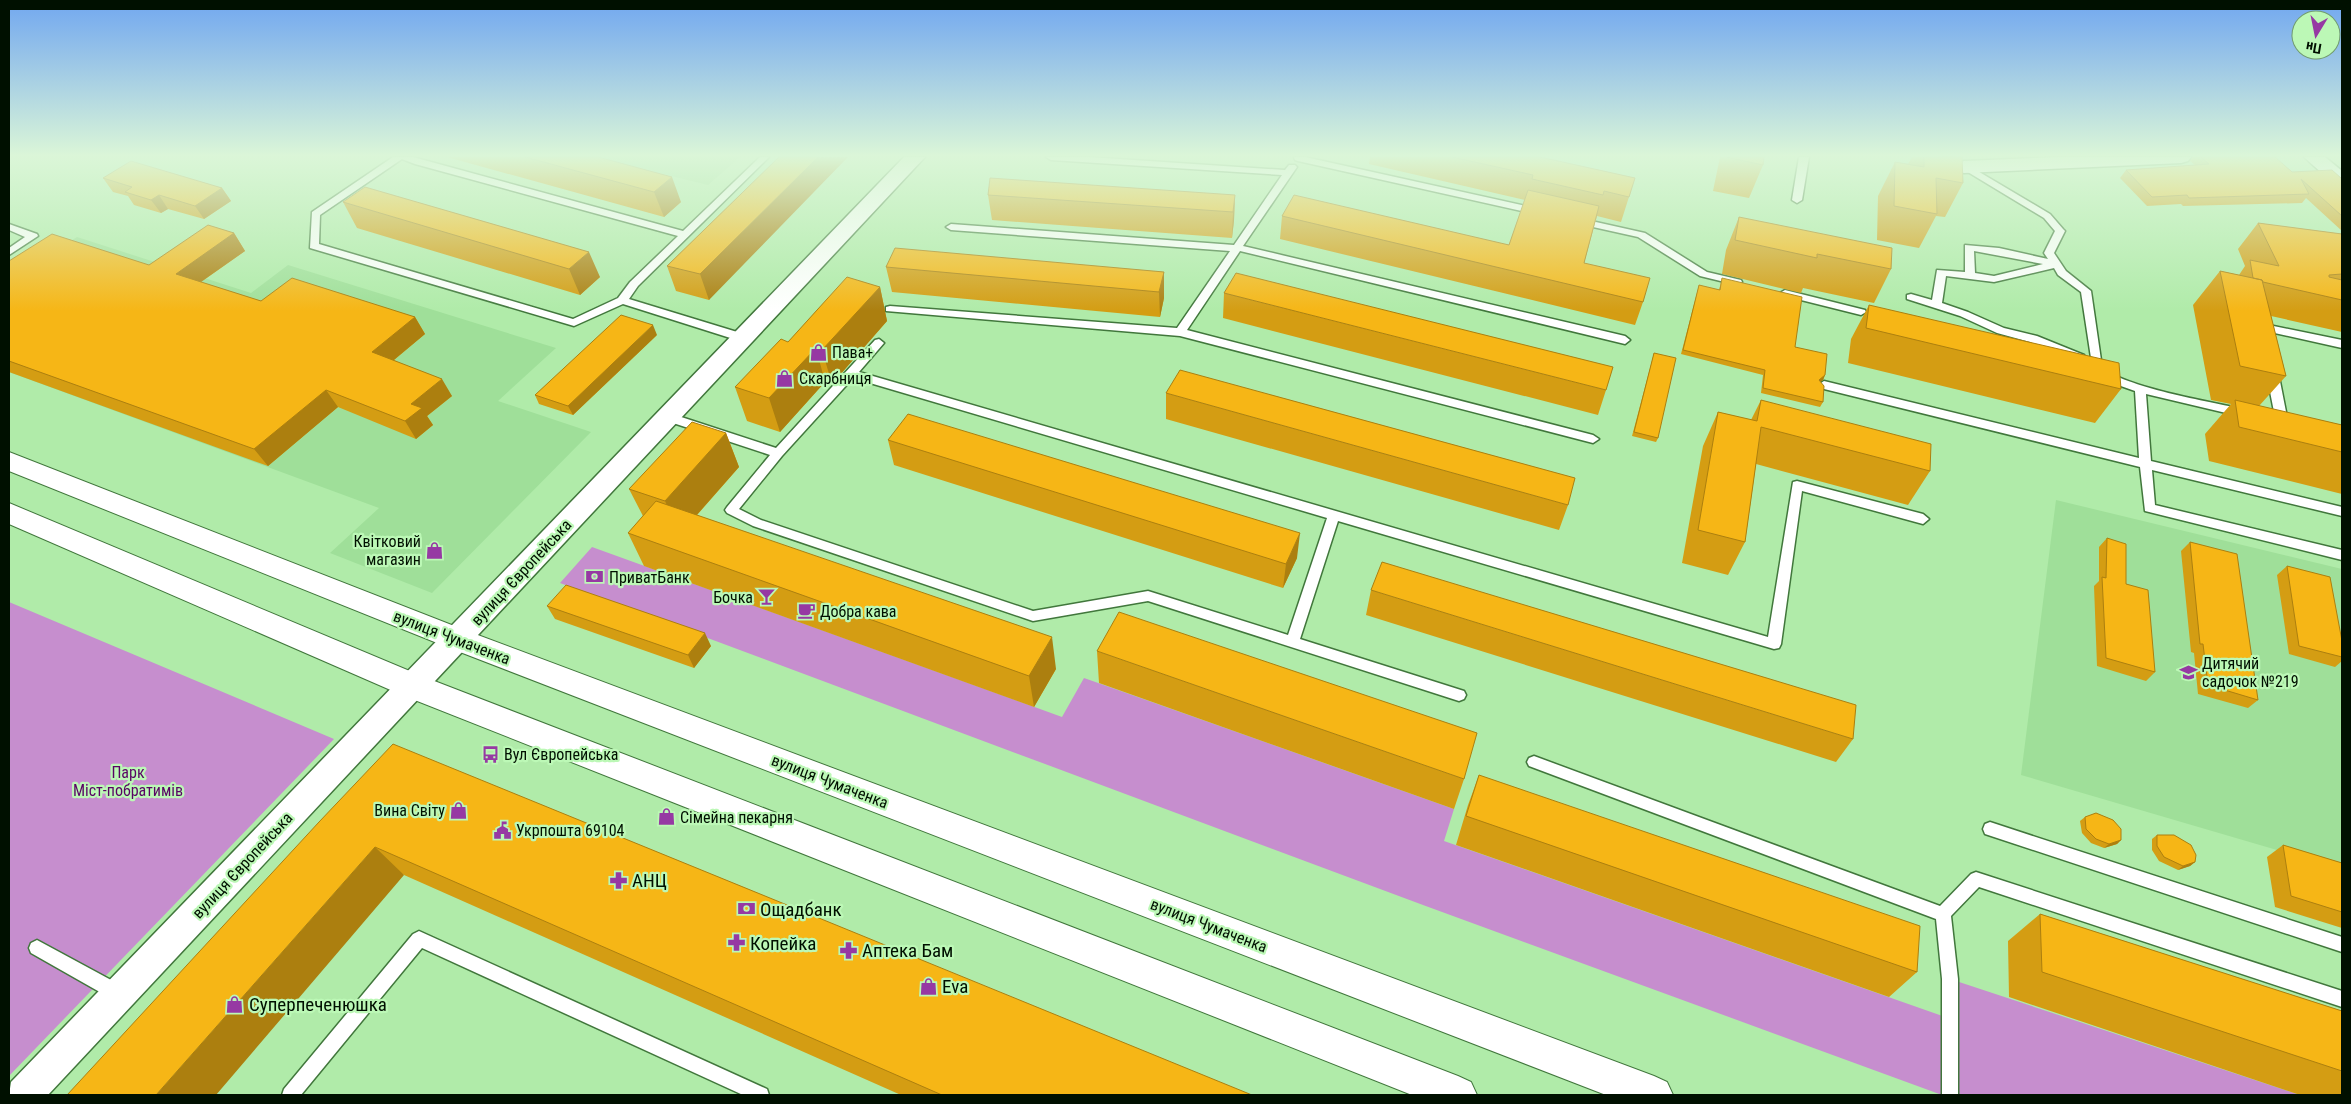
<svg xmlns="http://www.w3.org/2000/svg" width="2351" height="1104" viewBox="0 0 2351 1104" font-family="'Roboto Condensed',sans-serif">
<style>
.built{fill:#9fdf99}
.green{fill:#c68ece}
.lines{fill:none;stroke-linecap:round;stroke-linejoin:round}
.lane-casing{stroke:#41773c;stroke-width:3}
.street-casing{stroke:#41773c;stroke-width:3}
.secondary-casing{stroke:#41773c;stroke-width:2}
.lane{fill:#fff;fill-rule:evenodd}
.street{fill:#fff;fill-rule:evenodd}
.secondary{fill:#fff;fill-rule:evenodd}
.wall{fill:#d49d13}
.shaded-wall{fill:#ac7f0f}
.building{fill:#f6b616;stroke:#ac7f0f}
.labels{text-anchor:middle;stroke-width:4.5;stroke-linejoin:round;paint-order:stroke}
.poi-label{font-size:16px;fill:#001000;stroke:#bcf8b6;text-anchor:start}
.street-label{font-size:16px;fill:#001000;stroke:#bcf8b6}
.park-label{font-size:16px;fill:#590364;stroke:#bcf8b6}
.near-poi-label{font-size:19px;fill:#001000;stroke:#bcf8b6;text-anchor:start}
</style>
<rect width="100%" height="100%" fill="#b0eba9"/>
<path class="built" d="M 593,157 L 740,157 L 708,185 Z
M 77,237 L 251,293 L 288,265 L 556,348 L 498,401 L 591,432 L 432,593 L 330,553 L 379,508 L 9,372 L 9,280 Z
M 2056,500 L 2342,569 L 2342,869 L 2021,775 Z"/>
<path class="green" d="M 592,547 L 1062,717 L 1084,678 L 1454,809 L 1444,841 L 1951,1019 L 1950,979 L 2300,1095 L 1942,1095 L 1423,905 L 560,583 Z
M 9,602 L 334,739 L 9,1076 Z"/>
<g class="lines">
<defs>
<path id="lane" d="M 393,157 L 413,157 L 683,231 L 760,157 L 769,157 L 638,286 L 629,299 L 747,335 L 748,338 L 743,342 L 623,304 L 574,326 L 310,248 L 312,212 ZM 402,159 L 415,164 L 678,236 L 630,282 L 618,298 L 573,319 L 319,244 L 320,215 Z
M 1046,157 L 1089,157 L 1285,170 L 1289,165 L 1295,165 L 1297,167 L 1243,246 L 1625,336 L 1630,340 L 1625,344 L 1240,251 L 1187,330 L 1593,435 L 1599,439 L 1593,443 L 1180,336 L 886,311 L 886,307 L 890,306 L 1177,328 L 1230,251 L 951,230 L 946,227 L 951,224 L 1234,245 L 1282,175 L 1051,160 Z
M 1294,157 L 1305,157 L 1539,209 L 1544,212 L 1539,215 L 1298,161 L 1295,160 Z
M 1799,157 L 1809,157 L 1802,200 L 1797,203 L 1792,200 Z
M 1943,157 L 1954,157 L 2050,214 L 2063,229 L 2065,231 L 2054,253 L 2066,271 L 2091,291 L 2102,367 C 2123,387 2211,402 2243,409 L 2249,413 L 2243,417 L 2146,394 L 2151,461 L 2342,507 L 2342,516 L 2152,470 L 2155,505 L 2342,550 L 2342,560 L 2145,511 L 2140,467 L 1820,388 L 1818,385 L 1824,381 L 2139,458 L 2135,391 L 2101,379 L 2093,371 L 2081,292 L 2058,275 L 2054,268 L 1994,282 L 1946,276 L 1942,303 L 1968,312 L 2004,328 L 2037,336 L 2084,355 L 2085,358 L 2084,361 L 2076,361 L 2030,342 L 1997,333 L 1960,316 L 1907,299 L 1907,295 L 1911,294 L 1932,300 L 1937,270 L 1965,272 L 1965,245 L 1999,248 L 2048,259 L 2044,253 L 2055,231 L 2044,218 ZM 1974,251 L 2043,264 L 1994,276 L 1975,273 Z
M 1578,218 L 1645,233 L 1707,272 L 1741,280 L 1742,282 L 1737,285 L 1700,276 L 1638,237 L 1575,223 L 1575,219 Z
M 9,224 L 37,234 L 38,236 L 9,255 L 9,248 L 25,237 L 9,230 Z
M 1785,290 L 1865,310 L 1866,312 L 1861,315 L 1781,295 L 1780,293 Z
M 2264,324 L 2342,340 L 2342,348 L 2270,332 L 2269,334 L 2261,334 L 2259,327 Z
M 879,339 L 884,343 L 859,372 L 1768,637 L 1793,482 L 1797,481 L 1923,514 L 1929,519 L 1923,524 L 1802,491 L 1781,644 L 1779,648 L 1774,649 L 1338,521 L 1300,639 L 1464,691 L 1466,695 L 1464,699 L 1459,701 L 1148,601 L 1033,621 L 753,526 L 727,513 L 725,510 L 727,507 L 770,455 L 664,420 L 662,417 L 664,414 L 672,414 L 776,448 L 875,340 ZM 853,378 L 1327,518 L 1288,635 L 1148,591 L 1033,611 L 761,520 L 739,509 L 782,456 Z
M 2272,367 L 2278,371 L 2288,422 L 2282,426 L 2273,424 L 2271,421 L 2275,417 L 2266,371 Z
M 1534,756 L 1940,906 L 1971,874 L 1976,872 L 2342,991 L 2342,1007 L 1979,887 L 1951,916 L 1958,979 L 1958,1095 L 1942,1095 L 1942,979 L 1936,919 L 1529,766 L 1527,762 L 1529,758 Z
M 1990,822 L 2342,937 L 2342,952 L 1985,834 L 1983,829 L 1985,824 Z
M 419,931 L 767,1089 L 769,1095 L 743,1095 L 422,948 L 301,1095 L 282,1095 L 284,1089 L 413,934 Z
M 37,940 L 124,987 L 126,993 L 124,999 L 118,1001 L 112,999 L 31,953 L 29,948 L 31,943 Z"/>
<path id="street" d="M 904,157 L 925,157 L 48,1095 L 9,1095 L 11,1082 Z
M 2058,157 L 2191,157 L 2188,161 L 2181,163 L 1964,173 L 1957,171 L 1954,167 L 1957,163 L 1964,161 Z
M 2304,157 L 2325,157 L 2342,171 L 2342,187 L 2335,185 Z"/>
<path id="secondary" d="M 9,452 L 467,631 L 1654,1076 L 1667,1082 L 1673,1095 L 1606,1095 L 447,647 L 9,471 Z
M 9,503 L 424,677 L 1458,1076 L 1471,1082 L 1477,1095 L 1412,1095 L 402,695 L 9,524 Z"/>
</defs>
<use href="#lane" class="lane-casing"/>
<use href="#street" class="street-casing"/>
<use href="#secondary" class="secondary-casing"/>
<use href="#lane" class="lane"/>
<use href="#street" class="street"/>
<use href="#secondary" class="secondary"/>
</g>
<path class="wall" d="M 447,157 L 598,157 L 681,202 L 664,217 Z
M 779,157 L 709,300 L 676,291 L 667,266 Z
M 1370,157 L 1540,157 L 1635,178 L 1621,222 L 1597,216 L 1584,263 L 1643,302 L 1635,325 L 1280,239 L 1282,216 L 1509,245 L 1525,200 L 1369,164 Z
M 1720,157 L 1764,157 L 1763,165 L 1749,198 L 1713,191 Z
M 1912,157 L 1962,157 L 1963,183 L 1945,217 L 1936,216 L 1919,248 L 1877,240 L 1878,196 L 1895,162 L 1908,164 Z
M 2192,157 L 2275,157 L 2292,172 L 2342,178 L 2342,231 L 2306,198 L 2302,203 L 2183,206 L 2181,204 L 2147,206 L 2120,178 L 2126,170 L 2195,165 L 2190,161 Z
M 103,178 L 222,188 L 231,201 L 204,219 L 168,209 L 161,213 L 134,205 L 128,196 L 113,192 Z
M 988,195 L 1235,195 L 1234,220 L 1232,238 L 992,220 Z
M 343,202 L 600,277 L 580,295 L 357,228 Z
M 1739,217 L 1891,269 L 1874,303 L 1803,288 L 1801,293 L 1722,274 L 1726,250 Z
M 2258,223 L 2342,234 L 2342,332 L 2271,316 L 2286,376 L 2259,406 L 2342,425 L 2342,494 L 2209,461 L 2205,434 L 2231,404 L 2211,400 L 2193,305 L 2220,271 L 2239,275 L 2245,266 L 2238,249 Z
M 234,233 L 245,251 L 201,282 L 261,301 L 415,317 L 425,334 L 394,360 L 452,396 L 427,416 L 433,425 L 416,439 L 338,407 L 268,466 L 9,372 L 9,261 L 149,265 Z
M 886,267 L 1164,272 L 1164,298 L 1160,317 L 892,292 Z
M 1722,278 L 1825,375 L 1823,380 L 1820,382 L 1823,402 L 1820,407 L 1761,393 L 1763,375 L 1681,354 L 1699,285 L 1719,290 Z
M 880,287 L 887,321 L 832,384 L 825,382 L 780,432 L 747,421 L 735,387 L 788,342 Z
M 1224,293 L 1606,390 L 1598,415 L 1223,318 Z
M 1869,305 L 2121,389 L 2095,423 L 1848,363 L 1851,339 Z
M 657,335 L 573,415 L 539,404 L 535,395 Z
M 1654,353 L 1658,438 L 1656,442 L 1632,436 Z
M 1166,393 L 1568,505 L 1559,530 L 1166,419 Z
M 1761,400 L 1930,471 L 1908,505 L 1756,464 L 1745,542 L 1728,575 L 1682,563 L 1703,446 L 1718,412 L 1751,420 Z
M 726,433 L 739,467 L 697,515 L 1056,669 L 1034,707 L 644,566 L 628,533 L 643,516 L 629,489 Z
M 888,440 L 1297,558 L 1283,588 L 894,465 Z
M 2107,538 L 2126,584 L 2155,672 L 2146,681 L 2097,666 L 2094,586 L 2099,581 L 2099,547 Z
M 2190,542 L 2258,700 L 2248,708 L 2198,694 L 2194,653 L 2191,652 L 2181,551 Z
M 2287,566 L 2342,641 L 2342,661 L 2335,667 L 2289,654 L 2277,575 Z
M 1371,590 L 1853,739 L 1836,762 L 1366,615 Z
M 547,606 L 711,646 L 694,668 L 555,619 Z
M 1097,651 L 1464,779 L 1454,809 L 1099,683 Z
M 1479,775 L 1917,972 L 1889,997 L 1456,845 L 1468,805 Z
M 2085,817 L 2121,840 L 2117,844 L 2104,848 L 2091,843 L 2082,833 L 2080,821 Z
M 319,822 L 1252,1095 L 901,1095 L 404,875 Z
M 2157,835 L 2195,862 L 2190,866 L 2178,870 L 2159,861 L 2152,850 L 2152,839 Z
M 2283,845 L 2342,863 L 2342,928 L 2275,907 L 2267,857 Z
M 2040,914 L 2342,1011 L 2342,1095 L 2300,1095 L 2009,997 L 2008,941 Z"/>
<path class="shaded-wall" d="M 818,157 L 848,157 L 709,300 L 700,274 Z
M 672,177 L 681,202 L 664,217 L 654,192 Z
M 222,188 L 231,201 L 204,219 L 195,206 Z
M 159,195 L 168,209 L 161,213 L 151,200 Z
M 1235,195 L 1234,220 L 1232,238 L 1233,212 Z
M 234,233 L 245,251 L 188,291 L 176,274 Z
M 589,252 L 600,277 L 580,295 L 569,269 Z
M 1164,272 L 1164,298 L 1160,317 L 1159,292 Z
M 880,287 L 887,321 L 832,384 L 822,350 Z
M 415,317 L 425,334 L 383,369 L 372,352 Z
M 653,325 L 657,335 L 573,415 L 568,406 Z
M 816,348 L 825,382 L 780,432 L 769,398 Z
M 1825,375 L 1823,380 L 1816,385 L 1819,380 Z
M 442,379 L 452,396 L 427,416 L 433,425 L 416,439 L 405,421 L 411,404 Z
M 326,390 L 338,407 L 268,466 L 254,449 Z
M 726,433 L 739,467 L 680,534 L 665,501 Z
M 1300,533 L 1297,558 L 1283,588 L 1286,564 Z
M 705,633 L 711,646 L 694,668 L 688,655 Z
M 1052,637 L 1056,669 L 1034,707 L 1029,676 Z
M 2121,840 L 2117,844 L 2104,848 L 2109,844 Z
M 375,847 L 404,875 L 216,1095 L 156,1095 Z
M 2195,862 L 2190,866 L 2178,870 L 2183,866 Z"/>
<path class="building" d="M 525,157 L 598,157 L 672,177 L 654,192 Z
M 779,157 L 818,157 L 700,274 L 667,266 Z
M 1452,157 L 1540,157 L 1635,178 L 1629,197 L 1604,191 L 1603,195 L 1532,179 L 1533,175 Z
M 1726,157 L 1764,157 L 1763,165 Z
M 1924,157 L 1962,157 L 1963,183 L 1936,178 L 1937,214 L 1894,206 L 1895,162 L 1924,167 Z
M 2201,157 L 2275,157 L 2292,172 L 2332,170 L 2341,178 L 2342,178 L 2342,216 L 2301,179 L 2309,194 L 2189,198 L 2187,195 L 2152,197 L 2126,170 L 2209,164 Z
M 131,161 L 222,188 L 195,206 L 159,195 L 151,200 L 125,192 L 132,187 L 103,178 Z
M 990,178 L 1235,195 L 1233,212 L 988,195 Z
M 365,187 L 589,252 L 569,269 L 343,202 Z
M 1528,190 L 1599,206 L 1584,263 L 1650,278 L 1643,302 L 1282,216 L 1294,195 L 1509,245 Z
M 1739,217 L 1892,248 L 1891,269 L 1817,254 L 1817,258 L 1735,240 Z
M 2258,223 L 2342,234 L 2342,274 L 2329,275 L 2329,277 L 2342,280 L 2342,300 L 2263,282 L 2262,280 L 2253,278 L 2250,260 L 2279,266 Z
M 208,225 L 234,233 L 176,274 L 261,301 L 292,278 L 415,317 L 372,352 L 442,379 L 411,404 L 422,408 L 405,421 L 326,390 L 254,449 L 9,361 L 9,261 L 52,234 L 149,265 Z
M 895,248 L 1164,272 L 1159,292 L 886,267 Z
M 2220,271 L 2262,280 L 2286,376 L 2240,366 Z
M 1236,273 L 1613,367 L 1606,390 L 1224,293 Z
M 847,277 L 880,287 L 822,350 L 816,348 L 769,398 L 735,387 L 781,339 L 788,342 Z
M 1722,278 L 1802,297 L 1795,347 L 1827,354 L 1825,375 L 1819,380 L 1824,386 L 1823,402 L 1763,388 L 1765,370 L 1683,350 L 1699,285 L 1720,290 Z
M 1869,305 L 2119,363 L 2121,389 L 1866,328 Z
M 621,315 L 653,325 L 568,406 L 535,395 Z
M 1654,353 L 1676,358 L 1658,438 L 1634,432 Z
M 1180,370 L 1575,478 L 1568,505 L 1166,393 Z
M 1761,400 L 1931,444 L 1930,471 L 1761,427 L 1745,542 L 1698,530 L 1718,412 L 1757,421 Z
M 2235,400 L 2342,425 L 2342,452 L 2239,427 Z
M 908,414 L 1300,533 L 1286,564 L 888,440 Z
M 692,422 L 726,433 L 665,501 L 629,489 Z
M 656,501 L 1052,637 L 1029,676 L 628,533 Z
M 2107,538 L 2126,544 L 2126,584 L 2148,590 L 2155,672 L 2106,658 L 2102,577 L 2106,578 Z
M 2190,542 L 2237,554 L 2258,700 L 2208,685 L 2203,644 L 2200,644 Z
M 1382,562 L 1856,705 L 1853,739 L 1371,590 Z
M 2287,566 L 2330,577 L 2342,641 L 2342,657 L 2299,646 Z
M 566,585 L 705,633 L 688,655 L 547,606 Z
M 1119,612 L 1477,733 L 1464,779 L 1097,651 Z
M 393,744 L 1252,1095 L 942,1095 L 375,847 L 156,1095 L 67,1095 L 319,822 Z
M 1479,775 L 1920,926 L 1917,972 L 1466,816 Z
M 2096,813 L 2113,820 L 2121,829 L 2121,840 L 2109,844 L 2096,839 L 2086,829 L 2085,817 Z
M 2157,835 L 2174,835 L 2191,845 L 2196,855 L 2195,862 L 2183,866 L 2164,857 L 2157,846 Z
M 2283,845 L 2342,863 L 2342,912 L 2291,896 Z
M 2040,914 L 2342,1011 L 2342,1071 L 2042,972 Z"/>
<linearGradient id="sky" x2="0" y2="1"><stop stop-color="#71a7f0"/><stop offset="0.5" stop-color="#dbf6d8"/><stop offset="1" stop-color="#dbf6d8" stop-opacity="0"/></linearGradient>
<rect width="2351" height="311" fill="url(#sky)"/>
<defs>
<symbol id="shop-bare" viewBox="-9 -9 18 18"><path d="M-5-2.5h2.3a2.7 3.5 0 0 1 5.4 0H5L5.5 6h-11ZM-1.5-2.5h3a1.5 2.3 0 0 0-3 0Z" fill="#9639a3" stroke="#bcf8b6" stroke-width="2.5" paint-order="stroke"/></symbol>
<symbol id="bank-bare" viewBox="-9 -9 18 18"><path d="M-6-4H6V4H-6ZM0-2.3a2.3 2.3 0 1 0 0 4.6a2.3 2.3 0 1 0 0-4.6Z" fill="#9639a3" stroke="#bcf8b6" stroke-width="2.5" paint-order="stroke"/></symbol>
<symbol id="bar-bare" viewBox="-9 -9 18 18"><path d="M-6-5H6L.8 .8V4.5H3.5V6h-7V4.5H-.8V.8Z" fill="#9639a3" stroke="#bcf8b6" stroke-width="2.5" paint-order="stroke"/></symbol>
<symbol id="cafe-bare" viewBox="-9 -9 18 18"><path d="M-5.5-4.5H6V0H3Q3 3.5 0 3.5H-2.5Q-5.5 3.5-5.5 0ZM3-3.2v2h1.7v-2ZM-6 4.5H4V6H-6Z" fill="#9639a3" stroke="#bcf8b6" stroke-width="2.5" paint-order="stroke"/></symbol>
<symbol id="school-bare" viewBox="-9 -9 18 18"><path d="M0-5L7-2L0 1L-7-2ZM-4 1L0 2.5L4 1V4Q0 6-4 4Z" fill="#9639a3" stroke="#bcf8b6" stroke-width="2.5" paint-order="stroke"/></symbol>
<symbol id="bus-bare" viewBox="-9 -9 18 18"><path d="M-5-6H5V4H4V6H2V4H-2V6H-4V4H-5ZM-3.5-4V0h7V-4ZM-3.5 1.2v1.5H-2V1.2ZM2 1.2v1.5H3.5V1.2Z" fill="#9639a3" stroke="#bcf8b6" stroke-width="2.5" paint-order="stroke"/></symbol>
<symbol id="civic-bare" viewBox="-9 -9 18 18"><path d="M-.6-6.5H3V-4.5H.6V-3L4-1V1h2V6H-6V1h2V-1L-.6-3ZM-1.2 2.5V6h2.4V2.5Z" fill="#9639a3" stroke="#bcf8b6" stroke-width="2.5" paint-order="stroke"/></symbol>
<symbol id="pharmacy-bare" viewBox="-9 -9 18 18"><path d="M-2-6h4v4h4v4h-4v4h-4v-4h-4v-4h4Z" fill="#9639a3" stroke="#bcf8b6" stroke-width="2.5" paint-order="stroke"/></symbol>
</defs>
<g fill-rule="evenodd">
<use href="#shop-bare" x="806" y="340" width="25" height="25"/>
<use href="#shop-bare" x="772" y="366" width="25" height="25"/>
<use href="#shop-bare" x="422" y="538" width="25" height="25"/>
<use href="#bank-bare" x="582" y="564" width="25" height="25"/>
<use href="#bar-bare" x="754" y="584" width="25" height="25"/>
<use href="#cafe-bare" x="794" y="598" width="25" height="25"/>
<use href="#school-bare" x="2176" y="660" width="25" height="25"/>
<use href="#bus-bare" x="478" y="742" width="25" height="25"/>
<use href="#shop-bare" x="446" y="798" width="25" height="25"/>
<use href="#shop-bare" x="654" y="804" width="25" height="25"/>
<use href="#civic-bare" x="490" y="818" width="25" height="25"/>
<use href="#pharmacy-bare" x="606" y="868" width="25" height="25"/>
<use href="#bank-bare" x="734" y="896" width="25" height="25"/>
<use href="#pharmacy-bare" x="724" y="930" width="25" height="25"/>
<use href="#pharmacy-bare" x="836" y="938" width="25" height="25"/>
<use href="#shop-bare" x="916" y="974" width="25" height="25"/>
<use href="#shop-bare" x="222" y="992" width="25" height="25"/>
</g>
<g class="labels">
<g class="poi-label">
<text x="832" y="358">Пава+</text>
<text x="799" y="384">Скарбниця</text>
<text x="421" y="547" text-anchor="end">Квітковий<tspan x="421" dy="18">магазин</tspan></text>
<text x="609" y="583">ПриватБанк</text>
<text x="753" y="603" text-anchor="end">Бочка</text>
<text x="820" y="617">Добра кава</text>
<text x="2202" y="669">Дитячий<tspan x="2202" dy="18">садочок №219</tspan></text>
<text x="504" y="760">Вул Європейська</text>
<text x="445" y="816" text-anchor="end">Вина Світу</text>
<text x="680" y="823">Сімейна пекарня</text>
<text x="516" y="836">Укрпошта 69104</text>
</g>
<g class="street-label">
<text transform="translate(521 572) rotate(-47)" y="6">вулиця Європейська</text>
<text transform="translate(452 637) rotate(21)" y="6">вулиця Чумаченка</text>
<text transform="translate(830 781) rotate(21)" y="6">вулиця Чумаченка</text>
<text transform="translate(242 865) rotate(-47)" y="6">вулиця Європейська</text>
<text transform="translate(1209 925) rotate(21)" y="6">вулиця Чумаченка</text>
</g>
<g class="park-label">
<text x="128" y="778">Парк<tspan x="128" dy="18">Міст-побратимів</tspan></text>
</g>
<g class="near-poi-label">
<text x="632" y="887">АНЦ</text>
<text x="760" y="916">Ощадбанк</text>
<text x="750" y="950">Копейка</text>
<text x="862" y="957">Аптека Бам</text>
<text x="942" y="993">Eva</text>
<text x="249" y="1011">Суперпеченюшка</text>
</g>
</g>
<rect width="2351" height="1104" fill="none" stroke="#001000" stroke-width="20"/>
<g transform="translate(2316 35) rotate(190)"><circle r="24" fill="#bcf8b6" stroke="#719b6d"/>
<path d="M0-4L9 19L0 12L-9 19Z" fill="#9639a3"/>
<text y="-8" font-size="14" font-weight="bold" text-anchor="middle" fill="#001000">Пн</text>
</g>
</svg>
